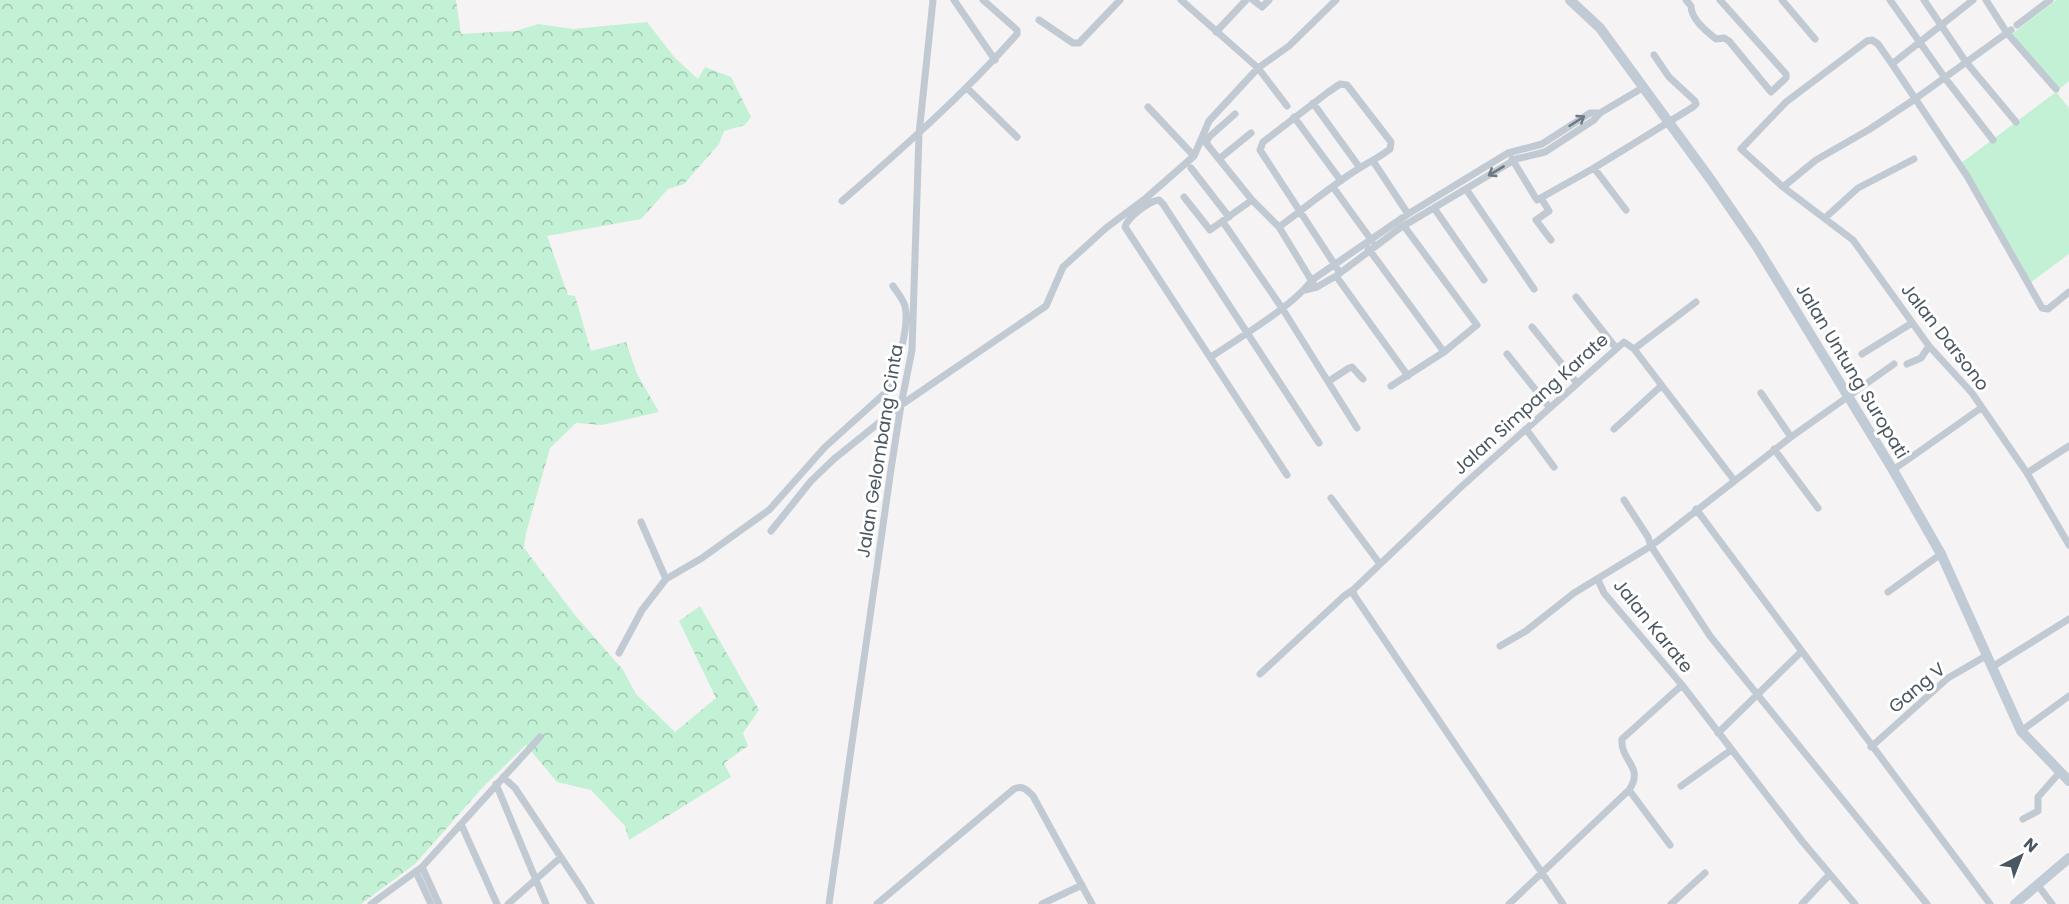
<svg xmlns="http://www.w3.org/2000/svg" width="2069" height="904" viewBox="0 0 2069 904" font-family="Poppins,sans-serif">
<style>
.green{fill:#c3f1d5}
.forest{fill:url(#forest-crowns)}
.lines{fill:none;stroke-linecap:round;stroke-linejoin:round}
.street{stroke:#c1cad2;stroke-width:7}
.secondary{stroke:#c1cbd6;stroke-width:10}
.oneway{stroke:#6e7983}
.labels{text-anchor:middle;stroke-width:6;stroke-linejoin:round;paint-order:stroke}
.street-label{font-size:18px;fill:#4a5661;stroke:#fff}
</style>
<defs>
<pattern id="forest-crowns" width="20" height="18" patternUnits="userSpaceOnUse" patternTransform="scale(1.5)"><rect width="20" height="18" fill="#c3f1d5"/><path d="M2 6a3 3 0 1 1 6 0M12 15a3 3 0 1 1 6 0" fill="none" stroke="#a0c6b0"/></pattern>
</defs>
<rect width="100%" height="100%" fill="#f5f3f3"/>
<path class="green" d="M 2056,0 L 2069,0 L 2069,81 L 2058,90 L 2012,34 Z
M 2056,92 L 2069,108 L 2069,254 L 2030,283 L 1960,164 Z"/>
<path class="forest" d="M 0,0 L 456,0 L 461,34 L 516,31 L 538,24 L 573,29 L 647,22 L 675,58 L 698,79 L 705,67 L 731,77 L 751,117 L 745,125 L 724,131 L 719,144 L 684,184 L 668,189 L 641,219 L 547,236 L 568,295 L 575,296 L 591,351 L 626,342 L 637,374 L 659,412 L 602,425 L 576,423 L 550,448 L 526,533 L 524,548 L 574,614 L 623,670 L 636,694 L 675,732 L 716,698 L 679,621 L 700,606 L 759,710 L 743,733 L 748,746 L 724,763 L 731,777 L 629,840 L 625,826 L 591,790 L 557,782 L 526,745 L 483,787 L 415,864 L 361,904 L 0,904 Z"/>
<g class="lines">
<path class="street" d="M 954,0 L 995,60
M 1181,0 L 1258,68 L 1289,46 L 1336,0
M 1253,0 L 1262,7 L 1269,0
M 1686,0 L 1691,6 C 1691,19 1706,31 1716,39 L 1724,38 L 1729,41 L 1771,92 L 1786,78 L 1786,74 L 1720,0
M 1782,0 L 1815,39
M 1890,0 L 1945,78 L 1993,140
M 1924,0 L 1966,62 L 2016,122
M 1986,0 L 2007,33 L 2056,89
M 1039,20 L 1073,43 L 1079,43 L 1120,0
M 2017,25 L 2050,0
M 1216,32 L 1246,0
M 1892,64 L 1973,0
M 967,88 L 1017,137
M 1313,103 L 1360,168
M 1148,107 L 1194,156
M 1235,114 L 1209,137 L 1206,143 L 1252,200 L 1279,227 L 1313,283
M 1294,117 L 1341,181
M 1219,159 L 1251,133
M 1512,159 L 1537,200 L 1594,168 L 1693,107 L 1696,104 L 1695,101 L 1669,77 L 1654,55
M 1373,161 L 1408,214
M 1191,168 L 1229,217
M 1594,168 L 1626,210
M 1333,187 L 1372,241
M 1783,187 L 1816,160 L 1870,129 L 1915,99 L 2011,30
M 1466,189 L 1534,289
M 1184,197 L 1210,230 L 1252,200
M 1541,198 L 1549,211 L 1536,220 L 1551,240
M 842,201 C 903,148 963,95 1017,34 L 1017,30 L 983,0
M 1434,208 L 1484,280
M 1825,218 L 1858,188 L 1914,159
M 1223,222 L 1282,308 L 1357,428
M 1279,227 C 1305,208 1331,186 1358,169 C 1369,162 1380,157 1390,149 L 1391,142 L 1347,85 L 1340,84 L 1327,93 L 1263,142 L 1260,150 L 1335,265 L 1340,273
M 1368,248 L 1444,352
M 1336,276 L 1408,376
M 1305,290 L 1317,287 L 1336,276 L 1400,228 L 1516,159 L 1545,152 L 1594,120 L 1600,113 L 1644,87
M 2069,292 L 2048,309 L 2042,308 L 1967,176 L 1892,64 L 1878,44 L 1872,40 L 1867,41 L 1786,102 L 1741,149 L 1783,187 L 1853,240 L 1929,346 L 1972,393 L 2027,473 L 2069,545
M 1576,297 L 1616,348
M 1532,327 L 1577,383
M 1634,349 L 1696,302
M 1507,354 L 1550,408
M 1862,354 L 1912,323
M 1211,357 C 1240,337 1292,307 1312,280 L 1408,214 L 1508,153 L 1542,144 L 1590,113 L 1600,113
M 1907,364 L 1921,358 L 1929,346
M 1329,381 L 1349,368 L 1352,367 L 1363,379
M 1391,386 L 1444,352 L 1477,325 L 1404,226
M 1761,393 L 1791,437
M 1526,429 L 1554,467
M 1614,429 L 1661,386
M 1774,449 L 1818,508
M 1893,470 L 1981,408
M 2027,473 L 2069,446
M 1287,475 L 1125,227 C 1127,218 1149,201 1159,200 L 1163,204 L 1319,443
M 1331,498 L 1380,564
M 1624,500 L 1648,537 L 1651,546 L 1710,636 L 1927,904
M 1696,509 L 1990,904
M 641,522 L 666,579
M 771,531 L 811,481 L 834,459 L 901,405 L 1046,306 L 1063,267 L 1106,228 L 1146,198 L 1194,156 L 1209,121 L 1258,68 L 1287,106
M 1598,580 L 1604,593 L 1682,685 L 1802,841 L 1855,904
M 1888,592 L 1941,554
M 1500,646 L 1526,631 L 1574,593 L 1651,546 L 1791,437 L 1894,364
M 619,653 L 642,610 L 666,579 L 702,558 L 769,510 L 825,447 L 885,393 C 896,375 910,326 905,306 C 903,299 897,292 893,286
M 1992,667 L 2069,619
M 1260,674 L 1344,596 L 1353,590
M 2021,731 L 2069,696
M 1718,733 L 1801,652
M 1871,747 L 1948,678 L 1986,656
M 503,777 L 515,788 L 582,889 L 591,904
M 496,784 L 546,904
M 1681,786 L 1731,750
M 1629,790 L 1670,845
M 2023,819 L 2038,811 L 2038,797 L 2060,772
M 461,824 L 497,904
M 422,867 L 439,904
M 416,872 L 431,904
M 2037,884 L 2052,904
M 371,904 L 422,867 L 540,737
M 508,904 L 560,858
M 829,904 L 891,469 L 901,405 L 912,350 L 919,134 L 933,0
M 877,904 L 1014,789 C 1023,785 1027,790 1033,796 L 1092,904
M 1042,904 L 1082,885
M 1509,904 L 1629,790 C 1645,767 1620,761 1622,739 L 1682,685
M 1563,904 L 1354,595 L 1353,590 L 1461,487 L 1624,342 L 1634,349 L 1734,480
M 1671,904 L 1705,873
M 1802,904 L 1830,874"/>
<path class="secondary" d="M 1570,0 L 1600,28 L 1711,180 L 1757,247 L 1893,470 L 1941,554 L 2021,731 L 2069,781
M 2015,904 L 2069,858"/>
</g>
<defs><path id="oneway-shaft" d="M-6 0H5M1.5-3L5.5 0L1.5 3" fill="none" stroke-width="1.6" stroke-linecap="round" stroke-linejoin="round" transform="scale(1.5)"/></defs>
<g class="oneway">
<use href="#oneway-shaft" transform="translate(1577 121) rotate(-33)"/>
<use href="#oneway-shaft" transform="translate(1496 171) rotate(149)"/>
</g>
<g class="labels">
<g class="street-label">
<text transform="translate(1945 337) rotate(52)" y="6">Jalan Darsono</text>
<text transform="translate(1852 371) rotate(59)" y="6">Jalan Untung Suropati</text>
<text transform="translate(1531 404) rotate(-42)" y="6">Jalan Simpang Karate</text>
<text transform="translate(880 451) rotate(-81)" y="6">Jalan Gelombang Cinta</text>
<text transform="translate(1653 626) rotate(51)" y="6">Jalan Karate</text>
<text transform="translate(1917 688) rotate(-40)" y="6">Gang V</text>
</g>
</g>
<g transform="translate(2021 856) rotate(42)" stroke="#ffffff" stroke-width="4.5" paint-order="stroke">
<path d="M0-4.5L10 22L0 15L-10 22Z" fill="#4a5661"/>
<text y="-9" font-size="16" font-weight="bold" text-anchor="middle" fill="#4a5661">N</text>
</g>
</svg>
